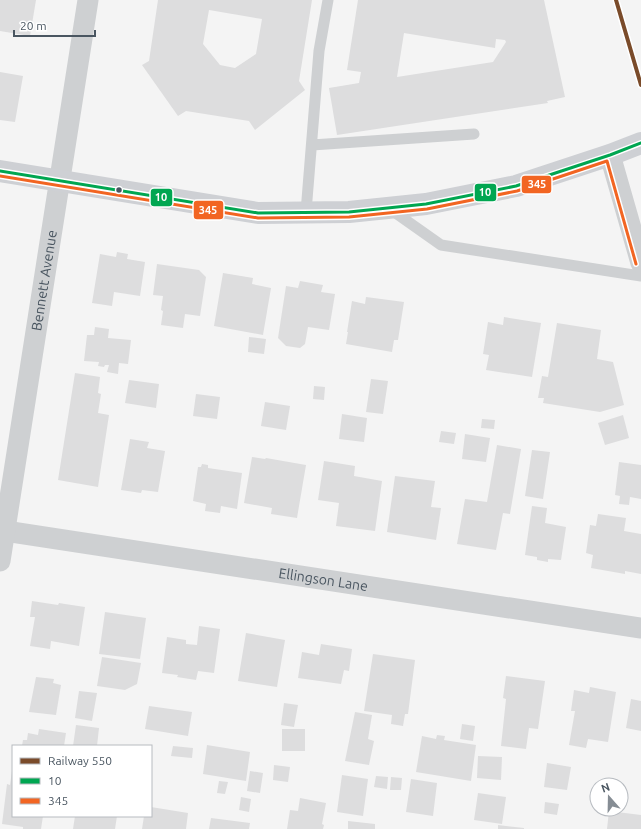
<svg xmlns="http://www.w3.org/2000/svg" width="641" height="829" viewBox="0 0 641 829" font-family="Ubuntu,sans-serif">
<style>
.building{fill:#ddddde;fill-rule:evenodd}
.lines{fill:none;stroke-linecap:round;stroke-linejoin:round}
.service{stroke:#ced0d2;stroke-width:11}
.minor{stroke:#ced0d2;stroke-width:21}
.secondary{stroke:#ced0d4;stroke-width:22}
.bus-1-casing{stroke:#fff;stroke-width:6}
.bus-2-casing{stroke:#fff;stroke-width:6}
.bus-1{stroke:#00a651;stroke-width:3}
.bus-2{stroke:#f26522;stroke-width:3}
.rail-1-casing{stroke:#fff;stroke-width:7}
.rail-1{stroke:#7a4b2a;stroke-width:4}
.bus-dot{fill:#4a5661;stroke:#fff;stroke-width:1.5}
.labels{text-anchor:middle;stroke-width:3;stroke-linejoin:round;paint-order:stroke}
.street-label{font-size:14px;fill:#4a5661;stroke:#fff}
.line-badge{stroke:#fff;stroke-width:1.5}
.badge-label{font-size:11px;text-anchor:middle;font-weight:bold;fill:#fff}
</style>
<rect width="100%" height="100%" fill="#f4f4f4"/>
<path class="building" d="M 0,0 L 36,0 L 30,36 L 0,31 Z
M 158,0 L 312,0 L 299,81 L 305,90 L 255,130 L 249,121 L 186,111 L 178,116 L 142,65 L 149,61 ZM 209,10 L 262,19 L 256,54 L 235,68 L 220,65 L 203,44 Z
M 358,0 L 544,0 L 565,97 L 547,101 L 548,103 L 337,135 L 329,88 L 359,83 L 361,72 L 347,70 ZM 404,33 L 495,48 L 496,39 L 505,40 L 506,42 L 493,62 L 397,77 Z
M 0,72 L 23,76 L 15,122 L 0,120 Z
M 117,252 L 128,254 L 127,259 L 145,262 L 140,296 L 114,292 L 112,306 L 92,303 L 100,254 L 116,257 Z
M 157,264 L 199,270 L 206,277 L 200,316 L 185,314 L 183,328 L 161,325 L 163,311 L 161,310 L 163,296 L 153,295 Z
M 223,273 L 253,278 L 252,284 L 271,288 L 263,335 L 214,326 Z
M 300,281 L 323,285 L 321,292 L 335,294 L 329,330 L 308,327 L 305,344 L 300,348 L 286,346 L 278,338 L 286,286 L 298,288 Z
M 366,297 L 404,302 L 398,340 L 394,340 L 392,352 L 346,344 L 348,332 L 347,332 L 352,301 L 365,304 Z
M 504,317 L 541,323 L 532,377 L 486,370 L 489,355 L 483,354 L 488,322 L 503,325 Z
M 557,323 L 601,330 L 597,359 L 613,362 L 624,405 L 600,412 L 543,403 L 544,398 L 538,398 L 542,376 L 548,377 Z
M 95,327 L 109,329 L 108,338 L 131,340 L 128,364 L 119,363 L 118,374 L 107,372 L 109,365 L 105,365 L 104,367 L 98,366 L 99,362 L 84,361 L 87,335 L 94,335 Z
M 249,337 L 266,339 L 264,354 L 248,352 Z
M 75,373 L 100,377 L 98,393 L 101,394 L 98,413 L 109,415 L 98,487 L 58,480 Z
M 371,379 L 388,381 L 383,414 L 366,412 Z
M 129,380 L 159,384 L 156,408 L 125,403 Z
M 314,386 L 325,387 L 324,400 L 313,399 Z
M 196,394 L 220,397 L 217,419 L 193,416 Z
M 265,402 L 290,406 L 286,430 L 261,426 Z
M 342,414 L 367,418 L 364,442 L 339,439 Z
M 623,415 L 629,438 L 605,445 L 598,423 Z
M 482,419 L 495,420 L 494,429 L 481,428 Z
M 441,431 L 456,433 L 454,444 L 439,442 Z
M 465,434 L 490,438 L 486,462 L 462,459 Z
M 130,439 L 149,442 L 147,448 L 165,451 L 158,492 L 142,490 L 141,493 L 121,490 Z
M 497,445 L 521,449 L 510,514 L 503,513 L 496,550 L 457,544 L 465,499 L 487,502 Z
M 532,450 L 550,452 L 543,499 L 525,496 Z
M 252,457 L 265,459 L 266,458 L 306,465 L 297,518 L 271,514 L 272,508 L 244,503 Z
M 324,461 L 355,466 L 354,476 L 382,481 L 375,531 L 336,526 L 339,503 L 318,500 Z
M 619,462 L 641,465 L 641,499 L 630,497 L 629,505 L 619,504 L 620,496 L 615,495 Z
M 202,464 L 208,465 L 208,468 L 242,473 L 237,509 L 221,506 L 220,513 L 205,511 L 206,504 L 193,501 L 198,467 L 201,467 Z
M 395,476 L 435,481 L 431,507 L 441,508 L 436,540 L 387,532 Z
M 532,506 L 547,508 L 545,523 L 566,527 L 561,560 L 548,559 L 548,562 L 537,560 L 537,557 L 525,555 Z
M 598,514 L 626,518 L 624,531 L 641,534 L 641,574 L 625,571 L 625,574 L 591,568 L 593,555 L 586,553 L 590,525 L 596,526 Z
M 32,601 L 58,605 L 59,603 L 65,604 L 85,607 L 79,646 L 51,641 L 50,649 L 30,646 L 35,617 L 30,617 Z
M 105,612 L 146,618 L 140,659 L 99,654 Z
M 199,626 L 220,629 L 214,673 L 198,671 L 196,680 L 177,677 L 178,675 L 162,673 L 167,637 L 186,640 L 186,644 L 197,645 Z
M 246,633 L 285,640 L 277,687 L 238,681 Z
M 321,644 L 352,649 L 349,671 L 344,670 L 341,684 L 298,678 L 302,652 L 319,655 Z
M 373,654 L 415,660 L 408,714 L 405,714 L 403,726 L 391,724 L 392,715 L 364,711 Z
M 102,657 L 141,663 L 137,684 L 125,690 L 97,686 Z
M 506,676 L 545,681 L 538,729 L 529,728 L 526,749 L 501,746 L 506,699 L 503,698 Z
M 36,677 L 54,679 L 53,683 L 61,685 L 56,715 L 29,712 Z
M 590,687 L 616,692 L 608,742 L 588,739 L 586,748 L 569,745 L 575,711 L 571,711 L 574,690 L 589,693 Z
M 79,691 L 97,693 L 92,721 L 75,718 Z
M 631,699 L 641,701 L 641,731 L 626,728 Z
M 284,703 L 298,705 L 294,727 L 281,725 Z
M 149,706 L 192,712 L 188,736 L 145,729 Z
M 355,712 L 372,715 L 368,739 L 374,741 L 369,765 L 345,761 Z
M 462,724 L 475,726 L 473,741 L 460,739 Z
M 76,725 L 99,728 L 97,746 L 73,746 Z
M 39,729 L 66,733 L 64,746 L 22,746 L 23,740 L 27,740 L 28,733 L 38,735 Z
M 282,729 L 305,729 L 305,751 L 282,751 Z
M 437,735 L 445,736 L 444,740 L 476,745 L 471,781 L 416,772 L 422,736 L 436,739 Z
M 207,745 L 250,752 L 246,781 L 203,774 Z
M 173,746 L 193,748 L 192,758 L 171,756 Z
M 478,756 L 502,757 L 501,780 L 477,778 Z
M 547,763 L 571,767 L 567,790 L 544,787 Z
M 274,765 L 290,767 L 288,782 L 273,780 Z
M 12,771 L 13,771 L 13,816 L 43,816 L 41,829 L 23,829 L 23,827 L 2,824 L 7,784 L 10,785 Z
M 250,771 L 263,773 L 260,793 L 247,791 Z
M 342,775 L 368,779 L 363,816 L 337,812 Z
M 376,776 L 388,777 L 387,789 L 374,787 Z
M 391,777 L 402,778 L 401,790 L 390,790 Z
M 411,779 L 437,783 L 433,816 L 406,812 Z
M 219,781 L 228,782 L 225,794 L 217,793 Z
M 478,793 L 506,797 L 502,824 L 474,820 Z
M 241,797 L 251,799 L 249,812 L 239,810 Z
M 300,798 L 326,803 L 322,824 L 324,825 L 323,829 L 287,829 L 290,810 L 298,811 Z
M 545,802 L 559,804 L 557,815 L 544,813 Z
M 151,807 L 188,813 L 186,829 L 142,829 L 144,816 L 151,816 Z
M 609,811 L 641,815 L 641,829 L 607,829 Z
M 75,816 L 117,816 L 115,829 L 73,829 Z
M 211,818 L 250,823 L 249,829 L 209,829 Z
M 348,821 L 375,824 L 375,829 L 348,829 Z
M 498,825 L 524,828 L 524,829 L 498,829 Z"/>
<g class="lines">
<path class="service" d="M 312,145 L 474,134
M 390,209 L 441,245 L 641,276
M 306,212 L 319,51 L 328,0"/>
<g class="minor">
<path d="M 610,155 L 641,263"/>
<path id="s1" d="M 5,531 L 641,628"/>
<path id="s2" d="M 0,561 L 88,0"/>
</g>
<path class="secondary" d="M 0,171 L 258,213 L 349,212 L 426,204 L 516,186 L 610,155 L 641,143"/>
<defs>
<path id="bus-1" d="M 0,171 L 258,213 L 349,212 L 426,204 L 516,186 L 610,155 L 641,143"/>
<path id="bus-2" d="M 0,176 L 258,218 L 349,217 L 427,209 L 517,191 L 607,161 L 636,264"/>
</defs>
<use href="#bus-1" class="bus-1-casing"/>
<use href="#bus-2" class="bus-2-casing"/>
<use href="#bus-1" class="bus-1"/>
<use href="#bus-2" class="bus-2"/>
<defs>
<path id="rail-1" d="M 616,0 L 641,85"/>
</defs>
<use href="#rail-1" class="rail-1-casing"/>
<use href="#rail-1" class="rail-1"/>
</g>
<circle class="bus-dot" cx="119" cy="190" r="3.5"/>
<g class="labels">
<g class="street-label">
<text dy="5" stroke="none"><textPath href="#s2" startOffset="284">Bennett Avenue</textPath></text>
<text dy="5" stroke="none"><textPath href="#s1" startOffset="322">Ellingson Lane</textPath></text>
</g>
</g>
<g class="line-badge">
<rect x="521" y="175" width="31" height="19" rx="4" fill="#f26522"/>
<rect x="474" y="183" width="23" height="19" rx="4" fill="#00a651"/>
<rect x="150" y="188" width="23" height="19" rx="4" fill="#00a651"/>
<rect x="193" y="200" width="31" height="20" rx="4" fill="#f26522"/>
</g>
<g class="badge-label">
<text x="537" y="188">345</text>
<text x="485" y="196">10</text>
<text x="161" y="201">10</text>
<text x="208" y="214">345</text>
</g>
<rect x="12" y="745" width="140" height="72" fill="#ffffff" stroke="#b7bbc0"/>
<rect x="20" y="758" width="20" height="6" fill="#7a4b2a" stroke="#b7bbc0"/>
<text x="48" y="765" font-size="12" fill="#4a5661">Railway 550</text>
<rect x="20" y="778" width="20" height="6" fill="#00a651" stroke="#b7bbc0"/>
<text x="48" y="785" font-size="12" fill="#4a5661">10</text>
<rect x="20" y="798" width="20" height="6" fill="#f26522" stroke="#b7bbc0"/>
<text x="48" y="805" font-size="12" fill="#4a5661">345</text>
<g transform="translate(609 797) rotate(340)"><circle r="19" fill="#ffffff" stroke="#b7bbc0"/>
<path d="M0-3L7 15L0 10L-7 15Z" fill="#868d94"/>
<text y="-6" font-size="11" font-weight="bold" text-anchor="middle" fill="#4a5661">N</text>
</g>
<path d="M14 30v6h81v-6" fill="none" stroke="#4a5661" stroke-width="2"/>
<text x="20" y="30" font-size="12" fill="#4a5661" stroke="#ffffff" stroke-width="3" paint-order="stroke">20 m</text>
</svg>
